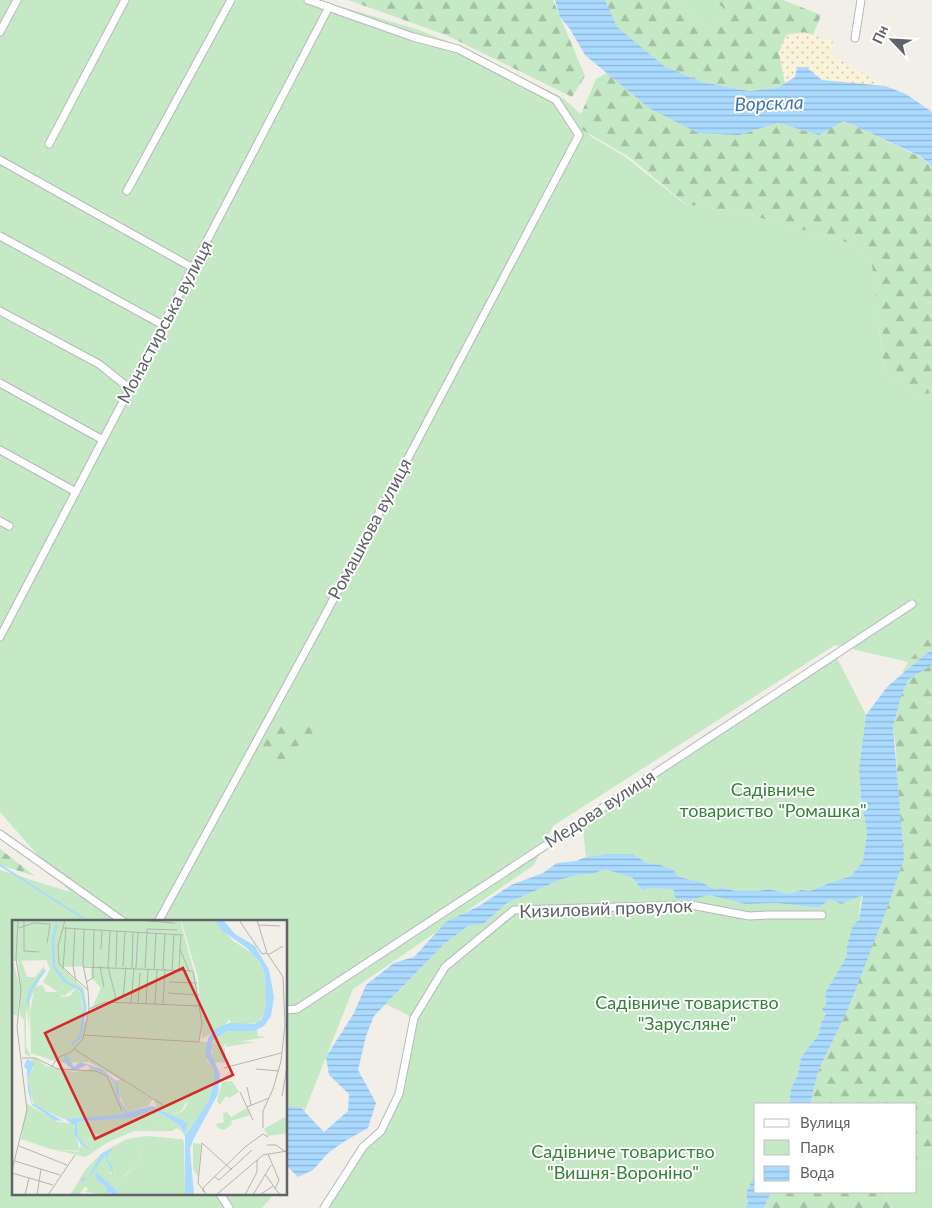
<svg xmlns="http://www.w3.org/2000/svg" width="932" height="1208" viewBox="0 0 932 1208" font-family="Lato,sans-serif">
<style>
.green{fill:#c5e8c5}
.forest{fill:url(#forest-firs)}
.sand{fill:url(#sand-dots)}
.water{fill:url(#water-rules)}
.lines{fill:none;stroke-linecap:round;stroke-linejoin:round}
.stream{stroke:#aadaff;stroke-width:2}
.street-casing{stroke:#b5b8bc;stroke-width:9}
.street{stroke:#fff;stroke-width:7}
.labels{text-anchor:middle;stroke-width:4;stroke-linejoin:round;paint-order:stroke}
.street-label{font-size:18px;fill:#5f6368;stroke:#fff}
.park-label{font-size:18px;fill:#348238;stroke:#fff}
.water-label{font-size:19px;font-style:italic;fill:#4174aa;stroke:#fff}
.inset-river{fill:none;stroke:#aadaff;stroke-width:2.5}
.inset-road{fill:none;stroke:#b3b3b1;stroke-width:1}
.view{fill:#d62828;fill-opacity:0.15;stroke:#d62828;stroke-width:2.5}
.inset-edge{fill:none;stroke:#5f6368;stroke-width:2.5}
</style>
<defs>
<pattern id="forest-firs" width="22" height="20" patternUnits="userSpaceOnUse" patternTransform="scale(1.25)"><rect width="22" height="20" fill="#c5e8c5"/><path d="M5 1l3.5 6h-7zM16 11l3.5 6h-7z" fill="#a3c0a4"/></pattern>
<pattern id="sand-dots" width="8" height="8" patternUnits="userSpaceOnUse" patternTransform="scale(1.25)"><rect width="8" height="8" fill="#fbf3d9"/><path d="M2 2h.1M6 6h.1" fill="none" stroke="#cec8b4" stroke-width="1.8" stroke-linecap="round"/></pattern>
<pattern id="water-rules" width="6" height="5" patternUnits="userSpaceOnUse" patternTransform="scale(1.25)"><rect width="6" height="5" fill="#aadaff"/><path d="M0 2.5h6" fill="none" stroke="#8eb4d2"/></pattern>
</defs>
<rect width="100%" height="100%" fill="#f1efe8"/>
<path class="green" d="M 0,0 L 319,0 L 416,29 L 467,49 L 563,98 L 587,120 L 590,136 L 624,156 L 685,204 L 747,214 L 856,245 L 872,265 L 884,370 L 915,395 L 932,393 L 932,634 L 908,662 L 835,645 L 553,826 L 534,865 L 353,989 L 286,1158 L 286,922 L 14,922 L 14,1194 L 272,1194 L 270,1199 L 262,1208 L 0,1208 L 0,870 L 70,892 L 0,812 Z
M 676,0 L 714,0 L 729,13 L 709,31 Z
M 835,654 L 866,715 L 859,769 L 861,797 L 867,833 L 863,861 L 851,876 L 832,882 L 810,891 L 801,890 L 789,894 L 769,889 L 759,891 L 735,891 L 721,887 L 715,889 L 701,882 L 679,877 L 672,870 L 661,865 L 647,863 L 633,854 L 606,854 L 586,857 L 582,821 Z
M 605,868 L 634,878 L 642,890 L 650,888 L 673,889 L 677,899 L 691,900 L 709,895 L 745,904 L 776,903 L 819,908 L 830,899 L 863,895 L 860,903 L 859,920 L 847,946 L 847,956 L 825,993 L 826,1014 L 821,1023 L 819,1034 L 801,1057 L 798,1075 L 791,1088 L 789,1104 L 756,1104 L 756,1172 L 746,1193 L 748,1203 L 745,1208 L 324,1208 L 363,1147 L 381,1131 L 399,1094 L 414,1018 L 386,1004 L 445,943 L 468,926 L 483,924 L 507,903 L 539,889 L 562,879 L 579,875 L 592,874 Z
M 916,1162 L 932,1164 L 932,1208 L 892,1208 L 885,1194 L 888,1192 L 916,1192 Z"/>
<path class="forest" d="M 348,0 L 553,0 L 585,76 L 572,97 L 446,35 Z
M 605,0 L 676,0 L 709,31 L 729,13 L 714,0 L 783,0 L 821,15 L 813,35 L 803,32 L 779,52 L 785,83 L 777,88 L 749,91 L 702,82 L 664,66 L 616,27 Z
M 607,73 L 649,108 L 739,135 L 778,123 L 819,135 L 844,121 L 920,157 L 932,166 L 932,393 L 915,395 L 884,370 L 872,265 L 856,245 L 747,214 L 686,204 L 629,157 L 576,126 L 596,79 Z
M 932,634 L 932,650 L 923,656 L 902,674 L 908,662 Z
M 932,665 L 932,1164 L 916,1162 L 916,1104 L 810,1104 L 819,1069 L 848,1009 L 865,962 L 897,777 L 896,748 L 893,727 L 902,693 L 909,679 Z
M 303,723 L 311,726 L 313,730 L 312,738 L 296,747 L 285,762 L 276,762 L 260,755 L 259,747 L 273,726 Z
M 0,849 L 35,876 L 0,865 Z
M 771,1192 L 888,1192 L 885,1195 L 892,1208 L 764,1208 Z"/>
<path class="sand" d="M 803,32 L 833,41 L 830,54 L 885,86 L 846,84 L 796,76 L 785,83 L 779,52 L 786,35 Z"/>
<path class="water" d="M 555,0 L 605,0 L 617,27 L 664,66 L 702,82 L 749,91 L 777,88 L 795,77 L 797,67 L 806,67 L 822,80 L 885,86 L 906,94 L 932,112 L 932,166 L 920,156 L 844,121 L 819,135 L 778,123 L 739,135 L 698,133 L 649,108 L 585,55 L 570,29 L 560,17 Z
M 932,650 L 932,665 L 909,679 L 902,693 L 893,727 L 904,859 L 886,911 L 848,1009 L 819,1069 L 810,1104 L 789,1104 L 791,1088 L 798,1075 L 801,1057 L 819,1034 L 821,1023 L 826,1014 L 822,1009 L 826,1005 L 825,993 L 847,956 L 847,946 L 853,925 L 859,920 L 863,895 L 841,904 L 830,899 L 819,908 L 776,903 L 745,904 L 709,895 L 691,900 L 676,899 L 673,889 L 650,888 L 642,890 L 633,878 L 605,869 L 592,874 L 579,875 L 562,879 L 507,903 L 483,924 L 468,926 L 445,943 L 374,1016 L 366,1036 L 358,1070 L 376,1103 L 368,1128 L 345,1141 L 328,1153 L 313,1170 L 298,1177 L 286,1165 L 286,1106 L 301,1108 L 324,1132 L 348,1111 L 349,1094 L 329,1075 L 326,1057 L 354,1013 L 366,985 L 394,963 L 414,957 L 446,922 L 479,906 L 511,885 L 543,873 L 557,863 L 576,861 L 586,857 L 606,854 L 633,854 L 647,863 L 661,865 L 673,870 L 679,877 L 701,882 L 715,889 L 721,887 L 735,891 L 759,891 L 769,889 L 789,894 L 801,890 L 810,891 L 832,882 L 851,876 L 863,861 L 867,833 L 861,797 L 859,769 L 866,715 L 887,687 L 923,656 Z
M 756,1172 L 756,1192 L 771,1192 L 764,1208 L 745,1208 L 748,1203 L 746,1193 Z"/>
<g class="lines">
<path class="stream" d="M 0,865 L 89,922"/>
<defs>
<path id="street" d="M 0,32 L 17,0
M 855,38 L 861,0
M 49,144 L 125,0
M 0,160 L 193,268
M 127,191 L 231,0
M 0,236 L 163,325
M 0,311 L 99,364 L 130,389
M 0,383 L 103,440
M 0,450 L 76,492
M 0,521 L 9,526
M 0,637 L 329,7
M 0,834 L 124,922
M 158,922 L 317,630 L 579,135 L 556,100 L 458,49 L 413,37 L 308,0
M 286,1010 L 297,1009 L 912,604
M 220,1194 L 229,1208
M 324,1208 L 363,1147 L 381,1131 L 399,1094 L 414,1018 L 445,967 L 514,910 L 691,905 L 749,916 L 769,915 L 822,915"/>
</defs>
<use href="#street" class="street-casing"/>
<use href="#street" class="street"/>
</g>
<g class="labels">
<g class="street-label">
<text transform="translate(165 322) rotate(-62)" y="6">Монастирська вулиця</text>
<text transform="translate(370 529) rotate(-62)" y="6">Ромашкова вулиця</text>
<text transform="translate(600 809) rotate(-33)" y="6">Медова вулиця</text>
<text transform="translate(606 909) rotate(-2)" y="6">Кизиловий провулок</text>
</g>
<g class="park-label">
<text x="773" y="796">Садівниче<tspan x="773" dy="21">товариство "Ромашка"</tspan></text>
<text x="687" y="1009">Садівниче товариство<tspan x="687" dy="21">"Зарусляне"</tspan></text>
<text x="623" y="1158">Садівниче товариство<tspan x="623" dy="21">"Вишня-Вороніно"</tspan></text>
</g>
<g class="water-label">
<text transform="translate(769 103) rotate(-2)" y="7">Ворскла</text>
</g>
</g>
<g transform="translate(12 920)">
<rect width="275" height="275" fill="#f1efe8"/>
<path d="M 0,0 L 168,0 L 185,63 L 190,104 L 184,138 L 189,159 L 169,191 L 159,195 L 144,187 L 142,178 L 77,142 L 48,143 L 19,133 L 18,91 L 23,67 L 30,65 L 34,72 L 47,72 L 50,77 L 58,76 L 63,69 L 68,72 L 73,103 L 89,68 L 79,57 L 79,46 L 50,47 L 36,40 L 0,41 ZM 245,109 L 246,116 L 255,117 L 213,124 L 208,133 L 205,131 L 215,115 ZM 23,138 L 34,146 L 62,152 L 77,150 L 77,146 L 90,151 L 104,164 L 105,175 L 115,195 L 51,199 L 23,186 L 18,174 L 16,157 L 21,148 L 19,139 ZM 108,159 L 141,179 L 136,186 L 116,192 L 108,177 L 104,161 ZM 15,184 L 46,202 L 61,203 L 68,231 L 38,229 L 9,219 ZM 271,198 L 275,198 L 275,213 L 256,216 L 252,209 ZM 126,202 L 127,210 L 151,204 L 162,211 L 122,211 ZM 82,213 L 91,222 L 99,220 L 74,237 L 81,226 L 75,223 ZM 135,216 L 167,219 L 162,224 L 136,229 L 129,227 L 128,243 L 111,256 L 104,269 L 102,248 L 97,240 L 103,232 L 100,227 L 115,219 Z" fill="#c5e8c5"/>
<path d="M 52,0 L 44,26 L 46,43 L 72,69 L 75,88 L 73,99 L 69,72 L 63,68 L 52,76 L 31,62 L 38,49 L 21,9 L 29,14 L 29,22 L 34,30 ZM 169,0 L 203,0 L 220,20 L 244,36 L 253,55 L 255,80 L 253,92 L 246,103 L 220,105 L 217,99 L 214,104 L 190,119 L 186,58 ZM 6,31 L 15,57 L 23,57 L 32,46 L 33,48 L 18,80 L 17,107 L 15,88 L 14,94 L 14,127 L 18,134 L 19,128 L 18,137 L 13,134 L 12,100 L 8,95 ZM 0,38 L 8,67 L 5,96 L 0,93 ZM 238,110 L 241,112 L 239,118 L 219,120 L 215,115 L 206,131 L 209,132 L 218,121 L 244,122 L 213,127 L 213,143 L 202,142 L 199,128 L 204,117 L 215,111 ZM 187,121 L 195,122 L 195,140 L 202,151 L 202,162 L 197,180 L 175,214 L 172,213 L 174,202 L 158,197 L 142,187 L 159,195 L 170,192 L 175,185 L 176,169 L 189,159 L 184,138 ZM 220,161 L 227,172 L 217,178 L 214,176 L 208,185 L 205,181 L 210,162 ZM 140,188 L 167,205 L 169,211 L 165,208 L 159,211 L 151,204 L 127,210 L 126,203 L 122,211 L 87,226 L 87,215 L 82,213 L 75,222 L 81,226 L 74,237 L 39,229 L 67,232 L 69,225 L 73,229 L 66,217 L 65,202 L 121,198 ZM 235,188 L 238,195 L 219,201 L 220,204 L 212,210 L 206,208 L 204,204 L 212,202 L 211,193 L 215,192 L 219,197 ZM 167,219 L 171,219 L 172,224 L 173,275 L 107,275 L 97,265 L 95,273 L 100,275 L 73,272 L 76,269 L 72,265 L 91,242 L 98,248 L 97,253 L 99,254 L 102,248 L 104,268 L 106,261 L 128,243 L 129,227 L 136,229 L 147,224 L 162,224 ZM 117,222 L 122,231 L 113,242 L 107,235 ZM 181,223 L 189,224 L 186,256 L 181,249 Z" fill="#c5e8c5"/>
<path d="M 102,226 L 103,232 L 97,240 L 102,248 L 101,252 L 96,253 L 98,248 L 91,242 L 67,275 L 58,275 L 74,249 L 90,233 Z" fill="#c5e8c5"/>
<path d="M 203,0 L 211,0 L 223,14 L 243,26 L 257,50 L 262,77 L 259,96 L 252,106 L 242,111 L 215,111 L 201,120 L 199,133 L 208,154 L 206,174 L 181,220 L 178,229 L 182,275 L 173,275 L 173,216 L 167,205 L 142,189 L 121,198 L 65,202 L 66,217 L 77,230 L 69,225 L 62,213 L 63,206 L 53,199 L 114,194 L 104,174 L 104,164 L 95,155 L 75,145 L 62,151 L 51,141 L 54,134 L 62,147 L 68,142 L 90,149 L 106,163 L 108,180 L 116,192 L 140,186 L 176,203 L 172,213 L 175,214 L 197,180 L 202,162 L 202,151 L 193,135 L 196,118 L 203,109 L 217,103 L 243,104 L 250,99 L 254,86 L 253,55 L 247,41 L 235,28 L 209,10 ZM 15,139 L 22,143 L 16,159 L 20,183 L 51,201 L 42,200 L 20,185 L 16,171 L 15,150 L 12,146 ZM 101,228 L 94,237 L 100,246 L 101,249 L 100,252 L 93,235 L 82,251 L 76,258 L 70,263 L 69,258 L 76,258 L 89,234 ZM 83,251 L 104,270 L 107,275 L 95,273 L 94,267 L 84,259 Z" fill="#aadaff"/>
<path class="inset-river" d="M 45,4 L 41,18 L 42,47 L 54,62 L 69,70 L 73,87 L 68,117 L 59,125M 15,84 L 19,69 L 33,50"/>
<path class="inset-road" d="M 12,0 L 12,31 L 27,32M 227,0 L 250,34 L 255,33M 245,0 L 255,33 L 271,57 L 273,105 L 269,141 L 261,169 L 251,191 L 251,208M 135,1 L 163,3M 247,5 L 268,6M 7,8 L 21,3 L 38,4 L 35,23M 51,8 L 171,15M 63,8 L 61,46 L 64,61M 72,9 L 71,45 L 76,69M 98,11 L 96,47 L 104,79M 135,13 L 135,9 L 165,10M 169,15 L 168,29 L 177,51M 89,29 L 90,10M 256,35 L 271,26M 88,46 L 92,67M 71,47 L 181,51 L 190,103 L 187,122 L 71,115M 104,47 L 105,11M 111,47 L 113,12M 120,48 L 121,12M 124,48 L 126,12M 133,48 L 135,13M 51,49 L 54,7M 142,49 L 144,14M 151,49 L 153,14M 160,50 L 162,15M 167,50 L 168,29M 74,62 L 81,58 L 82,9M 157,62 L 185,63M 156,73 L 187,75M 111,77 L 114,47M 119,83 L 122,48M 126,84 L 128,53M 134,84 L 136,49M 143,84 L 145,49M 151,85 L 153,49M 77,89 L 93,82 L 188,86M 62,129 L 151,185M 10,138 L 23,138 L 46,149 L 84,151 L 95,156 L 110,191M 39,147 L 47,137 L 59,132 L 71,119 L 77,89 L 76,70 L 47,44 L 46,26 L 53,0M 212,148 L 269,133M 244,149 L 267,151M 235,167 L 239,185M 228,172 L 241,200M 270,176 L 275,147M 235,187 L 257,178M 190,223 L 186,263 L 195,275M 190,223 L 220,250M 255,225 L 264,225 L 275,233M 7,226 L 55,245M 256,234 L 267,260 L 263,269M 3,241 L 48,255M 0,250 L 15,190 L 5,107 L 9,69 L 4,39 L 6,0M 0,253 L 41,265M 253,254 L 268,275M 203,257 L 207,260 L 240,230M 191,272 L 192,267 L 233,227 L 251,214 L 256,217M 13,275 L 17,258M 25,275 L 29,249M 36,275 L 63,235M 204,275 L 251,235 L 275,231M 233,275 L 245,252 L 245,240M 241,275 L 259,245M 248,275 L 261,266"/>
<path class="view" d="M 171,48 L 221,155 L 83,219 L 33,113 Z"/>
<rect width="275" height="275" class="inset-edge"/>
</g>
<rect x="754" y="1103" width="162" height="90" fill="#ffffff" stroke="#bfc1c3"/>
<rect x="764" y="1119" width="25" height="8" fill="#ffffff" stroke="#bfc1c3"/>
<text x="800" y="1128" font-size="15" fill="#5f6368">Вулиця</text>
<rect x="764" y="1140" width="25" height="15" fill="#c5e8c5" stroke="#bfc1c3"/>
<text x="800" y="1153" font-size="15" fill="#5f6368">Парк</text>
<rect x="764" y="1166" width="25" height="15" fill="url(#water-rules)" stroke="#bfc1c3"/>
<text x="800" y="1178" font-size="15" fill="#5f6368">Вода</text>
<g transform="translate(892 40) rotate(295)" stroke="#ffffff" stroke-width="4" paint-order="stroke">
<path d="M0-4L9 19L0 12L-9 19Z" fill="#5f6368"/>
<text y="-8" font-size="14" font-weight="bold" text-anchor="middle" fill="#5f6368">Пн</text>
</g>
</svg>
